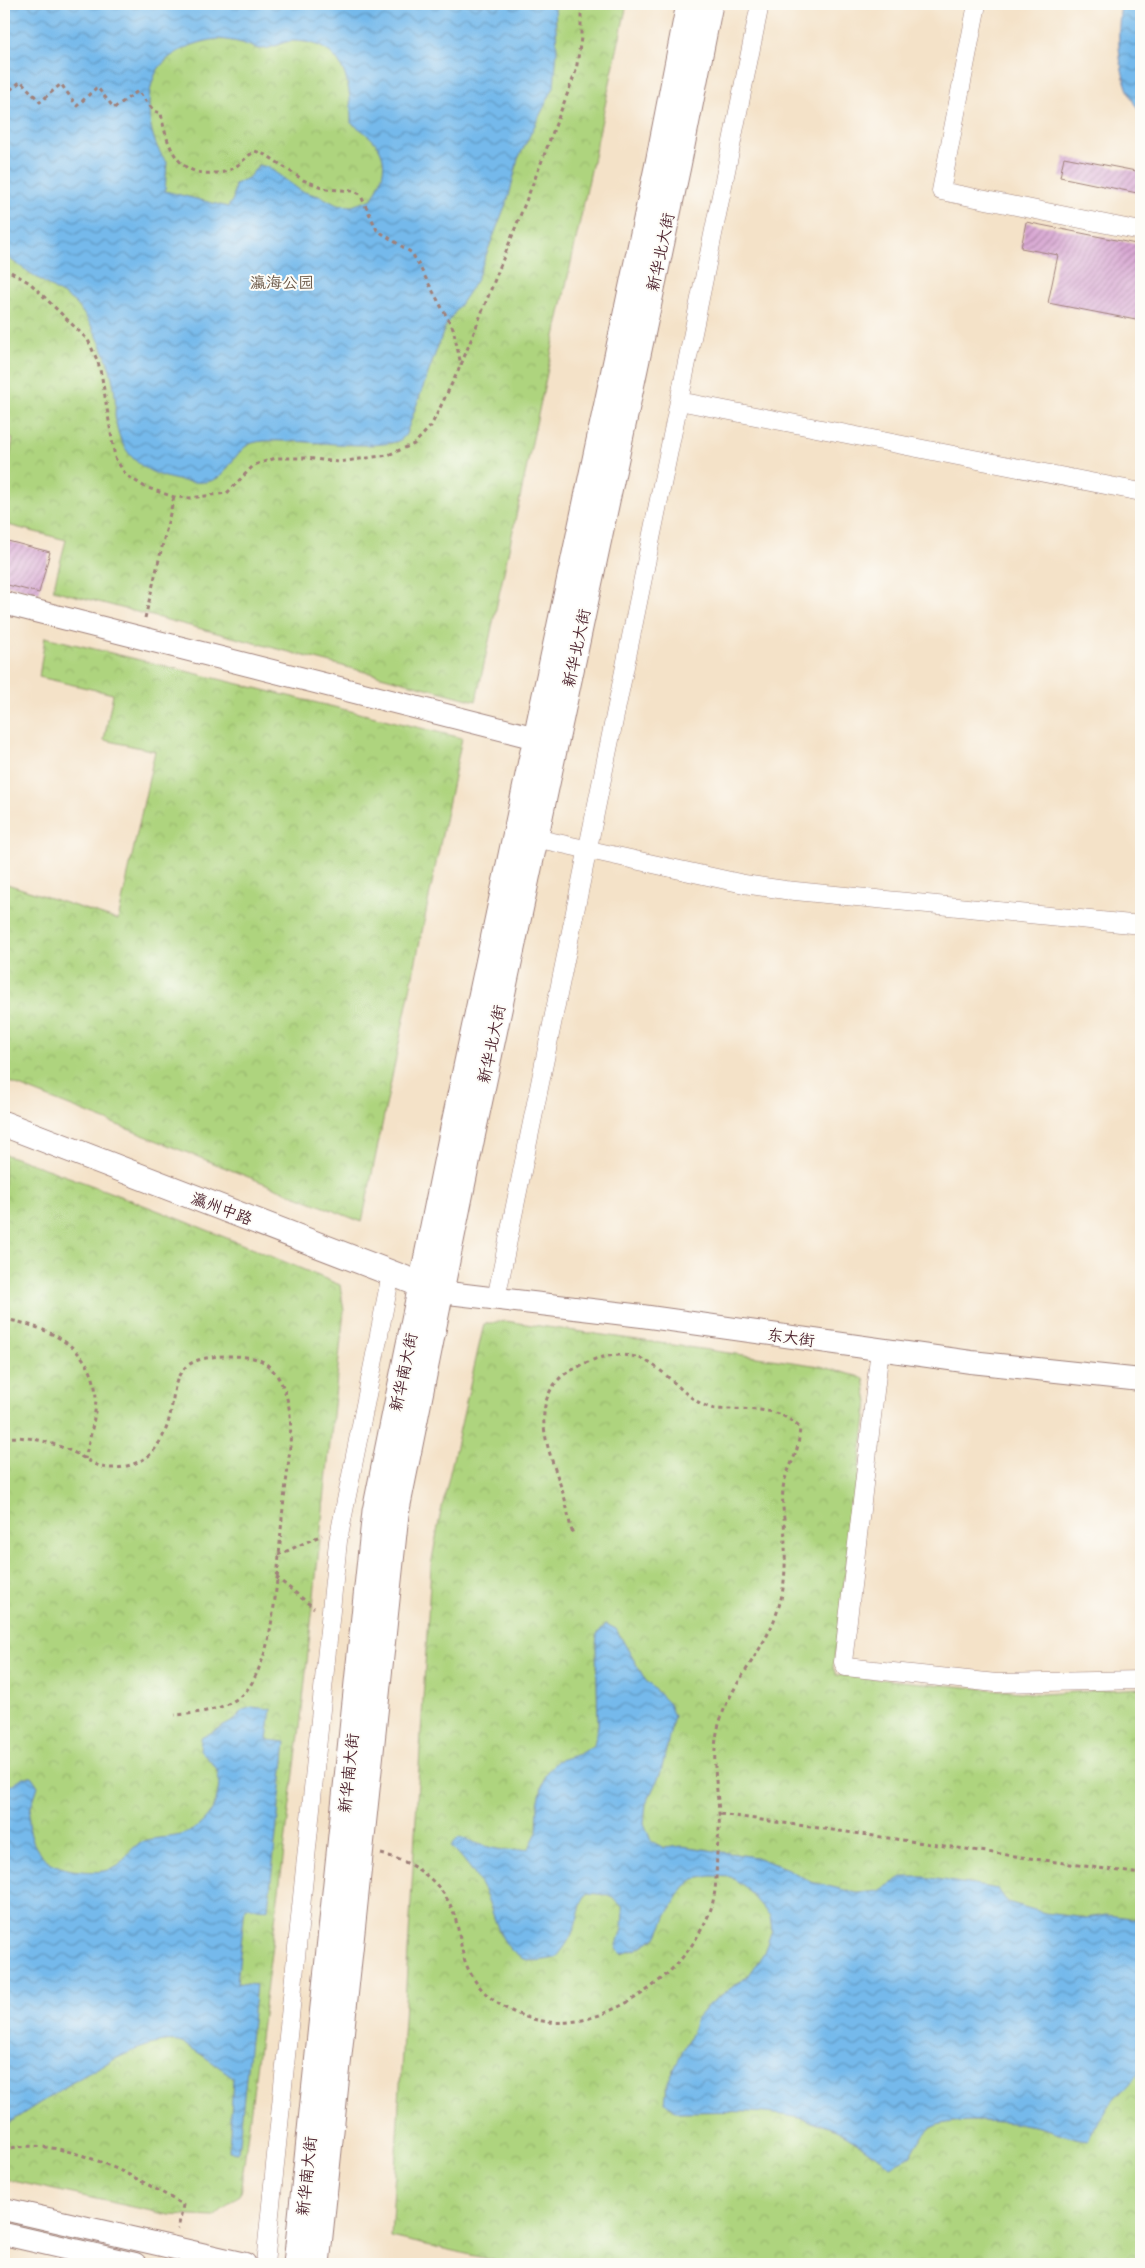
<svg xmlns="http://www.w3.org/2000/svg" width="1145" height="2268" viewBox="0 0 1145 2268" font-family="Itim,'LXGW WenKai TC',sans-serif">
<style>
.park{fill:url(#park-crowns);stroke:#7c7a54}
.water{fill:url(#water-waves);stroke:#5f6c8b;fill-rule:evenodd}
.building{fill:url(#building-hatch)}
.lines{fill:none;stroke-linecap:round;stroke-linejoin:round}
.minor-casing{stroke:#9f807a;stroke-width:19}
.tertiary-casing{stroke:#9f807a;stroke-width:24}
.secondary-casing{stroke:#9f807a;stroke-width:27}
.path{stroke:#9f807a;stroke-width:3;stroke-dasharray:4 4;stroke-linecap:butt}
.minor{stroke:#fff;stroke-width:18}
.tertiary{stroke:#fff;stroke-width:22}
.secondary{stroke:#fff;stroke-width:25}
.labels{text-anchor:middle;stroke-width:4;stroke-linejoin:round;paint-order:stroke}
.street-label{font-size:16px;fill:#4a1f2b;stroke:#fdfcf7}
.park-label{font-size:16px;fill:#685544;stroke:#fdfcf7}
</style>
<defs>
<pattern id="park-crowns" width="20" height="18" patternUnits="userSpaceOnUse" patternTransform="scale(1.25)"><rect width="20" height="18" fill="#aed47e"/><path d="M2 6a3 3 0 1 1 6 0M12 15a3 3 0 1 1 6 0" fill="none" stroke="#97b66d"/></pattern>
<pattern id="water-waves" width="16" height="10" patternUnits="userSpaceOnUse" patternTransform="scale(1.25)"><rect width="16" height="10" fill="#74b9eb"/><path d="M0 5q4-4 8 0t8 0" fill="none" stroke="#6196bf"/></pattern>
<pattern id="building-hatch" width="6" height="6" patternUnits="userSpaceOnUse" patternTransform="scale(1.25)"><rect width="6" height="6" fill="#d8a8d3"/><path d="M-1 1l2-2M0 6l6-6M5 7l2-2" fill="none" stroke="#b188ab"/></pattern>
</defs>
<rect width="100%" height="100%" fill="#fdfcf7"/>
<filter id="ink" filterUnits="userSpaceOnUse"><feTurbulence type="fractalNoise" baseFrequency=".02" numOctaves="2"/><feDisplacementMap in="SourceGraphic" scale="10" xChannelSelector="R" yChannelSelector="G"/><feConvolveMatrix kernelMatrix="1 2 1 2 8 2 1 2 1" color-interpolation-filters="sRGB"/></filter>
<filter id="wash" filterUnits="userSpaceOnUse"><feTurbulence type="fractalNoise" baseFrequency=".0096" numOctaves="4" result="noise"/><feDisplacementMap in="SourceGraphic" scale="20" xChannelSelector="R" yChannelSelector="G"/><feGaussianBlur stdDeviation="1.12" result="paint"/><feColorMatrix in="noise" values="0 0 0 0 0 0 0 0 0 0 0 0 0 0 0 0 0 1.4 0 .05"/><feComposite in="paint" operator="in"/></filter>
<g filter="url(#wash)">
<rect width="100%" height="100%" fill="#f4e2c8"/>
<path class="park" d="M 4,4 L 627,4 L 476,701 L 53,590 L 66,540 L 4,524 L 4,492 L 13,439 L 4,437 Z
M 45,637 L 462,738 L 362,1222 L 4,1080 L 4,883 L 118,920 L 155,751 L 104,740 L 113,694 L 39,677 Z
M 4,1154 C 118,1193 229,1238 340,1285 L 344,1311 L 301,1719 L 240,2194 L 214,2217 L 170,2215 L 4,2179 Z
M 505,1321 L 820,1366 L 864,1378 L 868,1403 L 833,1667 L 836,1675 L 1042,1694 L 1141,1688 L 1141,2264 L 511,2264 L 391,2237 L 431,1565 L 440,1516 L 484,1324 Z"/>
<path class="water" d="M 4,4 L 555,4 L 557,51 L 554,87 L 518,159 L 509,196 L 476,281 L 445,327 L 406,434 C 404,437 401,440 398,441 C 372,450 314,441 285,441 C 273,441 254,439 245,447 C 224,465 228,485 192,482 C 150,478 119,460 115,415 C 115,408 116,402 115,396 C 112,364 97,331 78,306 C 73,300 64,295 57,291 C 39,279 21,267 4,255 ZM 219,39 C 227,40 234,41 242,43 C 248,45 254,48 260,49 C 271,50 282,41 293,41 C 345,42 351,82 351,123 C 385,144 393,163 372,199 L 352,206 L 337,205 L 322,197 L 301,191 L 268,167 L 259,165 L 248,178 L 235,184 L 233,199 L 228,207 L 165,191 L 167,162 C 149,143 143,98 156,73 C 167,52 197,41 219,39 Z
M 1121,4 L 1141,4 L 1141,114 C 1118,83 1116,41 1121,4 Z
M 606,1624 L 616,1629 L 646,1681 L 669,1704 L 674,1716 L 661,1772 L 646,1804 L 644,1823 L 651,1841 L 664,1848 L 682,1846 L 756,1857 L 788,1869 L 811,1882 L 857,1893 L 879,1891 L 902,1877 L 924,1877 L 998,1889 L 1007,1902 L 1045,1913 L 1086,1918 L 1106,1915 L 1141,1919 L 1141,2071 L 1108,2106 L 1088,2140 C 1072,2139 1058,2132 1043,2128 C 1022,2122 949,2116 931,2128 C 923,2134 915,2147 911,2156 L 890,2166 C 868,2150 846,2132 821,2124 C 774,2108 724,2112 676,2112 L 665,2102 L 667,2084 L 692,2032 L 696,2019 L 709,2004 L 749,1975 L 763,1955 L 772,1930 L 770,1916 L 744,1886 L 731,1877 L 711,1876 L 694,1879 L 684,1887 L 668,1913 L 658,1936 L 637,1949 L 622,1954 L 616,1948 L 622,1929 L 623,1907 L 609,1895 L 587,1893 C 580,1902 580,1913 576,1923 C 572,1937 565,1947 556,1958 C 543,1960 530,1964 518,1956 C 497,1942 494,1910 483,1889 C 474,1872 464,1859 451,1846 L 459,1837 C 482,1845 504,1855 529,1848 L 537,1832 L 538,1804 L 545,1774 L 557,1761 L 579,1754 L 594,1745 L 598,1725 L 596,1647 L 597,1634 Z
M 252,1707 L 271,1709 L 267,1740 L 286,1742 L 268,1909 L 245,1907 L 237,1983 L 256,1985 L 238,2152 L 229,2151 L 233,2077 C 223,2070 187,2043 178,2042 C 136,2035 41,2103 4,2126 L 4,1790 L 23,1777 L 32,1777 L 38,1786 C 35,1797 28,1811 29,1823 C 31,1854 51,1869 81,1871 C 93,1872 107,1873 118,1866 C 127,1859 128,1849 142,1842 C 155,1836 172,1839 186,1833 C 209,1825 224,1795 217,1771 C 215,1764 205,1756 200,1751 L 201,1738 L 235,1720 L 243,1710 Z"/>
<g id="blocks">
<path class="building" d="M 1064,157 L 1141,172 L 1137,193 L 1060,177 Z
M 1026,222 L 1141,245 L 1141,321 L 1048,303 L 1058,255 L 1021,248 Z
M 4,540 L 50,552 L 39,593 L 4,584 Z"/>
</g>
</g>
<g filter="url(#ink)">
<use href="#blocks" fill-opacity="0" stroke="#9f807a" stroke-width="1"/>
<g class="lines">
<defs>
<path id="minor" d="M 977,4 L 941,191 L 1141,231
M 679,401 L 1141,492
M 535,838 L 744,884 L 785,890 L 1141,925
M 496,1299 L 760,4
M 880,1349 L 843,1662 L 846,1667 L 996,1683 L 1141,1680
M 265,2264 L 338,1541 L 391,1274"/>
<path id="tertiary" d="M 4,603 L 536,738
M 440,1292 L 642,1316 L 971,1362 L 1141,1380
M 4,2209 L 245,2264
M 4,2234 L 135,2264"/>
<path id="secondary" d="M 4,1124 L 435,1290
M 296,2264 L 375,1511 L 452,1133 L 658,163 L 689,4
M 317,2264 L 396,1514 L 472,1137 L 678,166 L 710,4"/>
</defs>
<use href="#minor" class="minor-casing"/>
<use href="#tertiary" class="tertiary-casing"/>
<use href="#secondary" class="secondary-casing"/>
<path class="path" d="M 4,95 L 21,81 L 40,102 L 61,84 L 77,106 L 97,87 L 114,108 L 138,91 L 154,111 L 161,113 C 166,142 176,176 212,173 C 217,173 223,173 227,171 C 239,167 245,157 255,151 L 268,156 L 303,180 L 327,189 L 354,191 L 360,194 L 377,230 L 412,253 L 453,328 L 461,365
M 4,268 L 30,283 L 88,340 L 98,362 L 102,378 L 115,458 L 126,475 L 145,487 L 174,497 L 190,498 L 227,493 L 254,465 L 276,458 L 306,458 L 339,462 L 388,455 L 414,444 L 431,426 L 461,365 L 543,158 L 576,71 L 581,38 L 581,4
M 145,618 L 174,497
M 4,1319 C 40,1325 84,1342 94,1382 C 100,1406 90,1435 85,1459
M 4,1438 C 24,1435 47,1441 66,1449 C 77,1453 86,1460 97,1465 C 112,1472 134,1466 147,1457 C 152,1454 155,1448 159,1443 C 186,1401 154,1358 226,1356 C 237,1356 258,1356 266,1364 C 278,1373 285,1388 288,1403 C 295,1431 286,1479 283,1508 C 279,1547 278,1587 271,1625 C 268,1645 261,1668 250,1686 C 234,1709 201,1713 175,1715
M 278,1555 L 322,1535
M 276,1577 L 314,1608
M 720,1814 L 1141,1874
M 381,1854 C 416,1862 447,1885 456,1921 C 460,1935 461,1951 466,1964 C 477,1991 499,2008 526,2017 C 563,2029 594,2020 628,2002 C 664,1982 692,1953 709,1914 C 717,1895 716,1872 717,1852 C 718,1839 720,1826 719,1813 C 717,1782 710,1752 720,1721 C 732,1681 766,1650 778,1609 C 788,1580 785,1548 784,1518 C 783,1508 782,1498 783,1489 C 784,1476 792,1464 796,1452 C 799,1444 799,1436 800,1428 C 778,1407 758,1410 730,1409 C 724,1409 716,1410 711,1408 C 682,1399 665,1365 636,1357 C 616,1352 595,1357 578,1367 C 572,1370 563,1374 559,1379 C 528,1412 552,1457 563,1493 C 568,1507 568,1521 573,1534
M 4,2150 C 59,2133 137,2177 183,2205 L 178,2229"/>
<use href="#minor" class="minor"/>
<use href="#tertiary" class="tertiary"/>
<use href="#secondary" class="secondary"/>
</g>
</g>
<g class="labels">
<g class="street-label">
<text transform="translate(660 252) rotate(-78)" y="6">新华北大街</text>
<text transform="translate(576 648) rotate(-78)" y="6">新华北大街</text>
<text transform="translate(491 1044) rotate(-78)" y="6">新华北大街</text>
<text transform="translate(222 1208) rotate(21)" y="6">瀛州中路</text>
<text transform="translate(791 1337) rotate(8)" y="6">东大街</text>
<text transform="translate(403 1372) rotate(-78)" y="6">新华南大街</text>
<text transform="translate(348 1773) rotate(-84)" y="6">新华南大街</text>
<text transform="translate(306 2176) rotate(-84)" y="6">新华南大街</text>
</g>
<g class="park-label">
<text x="282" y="288">瀛海公园</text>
</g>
</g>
<rect width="1145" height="2268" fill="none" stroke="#fdfcf7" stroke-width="20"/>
</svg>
